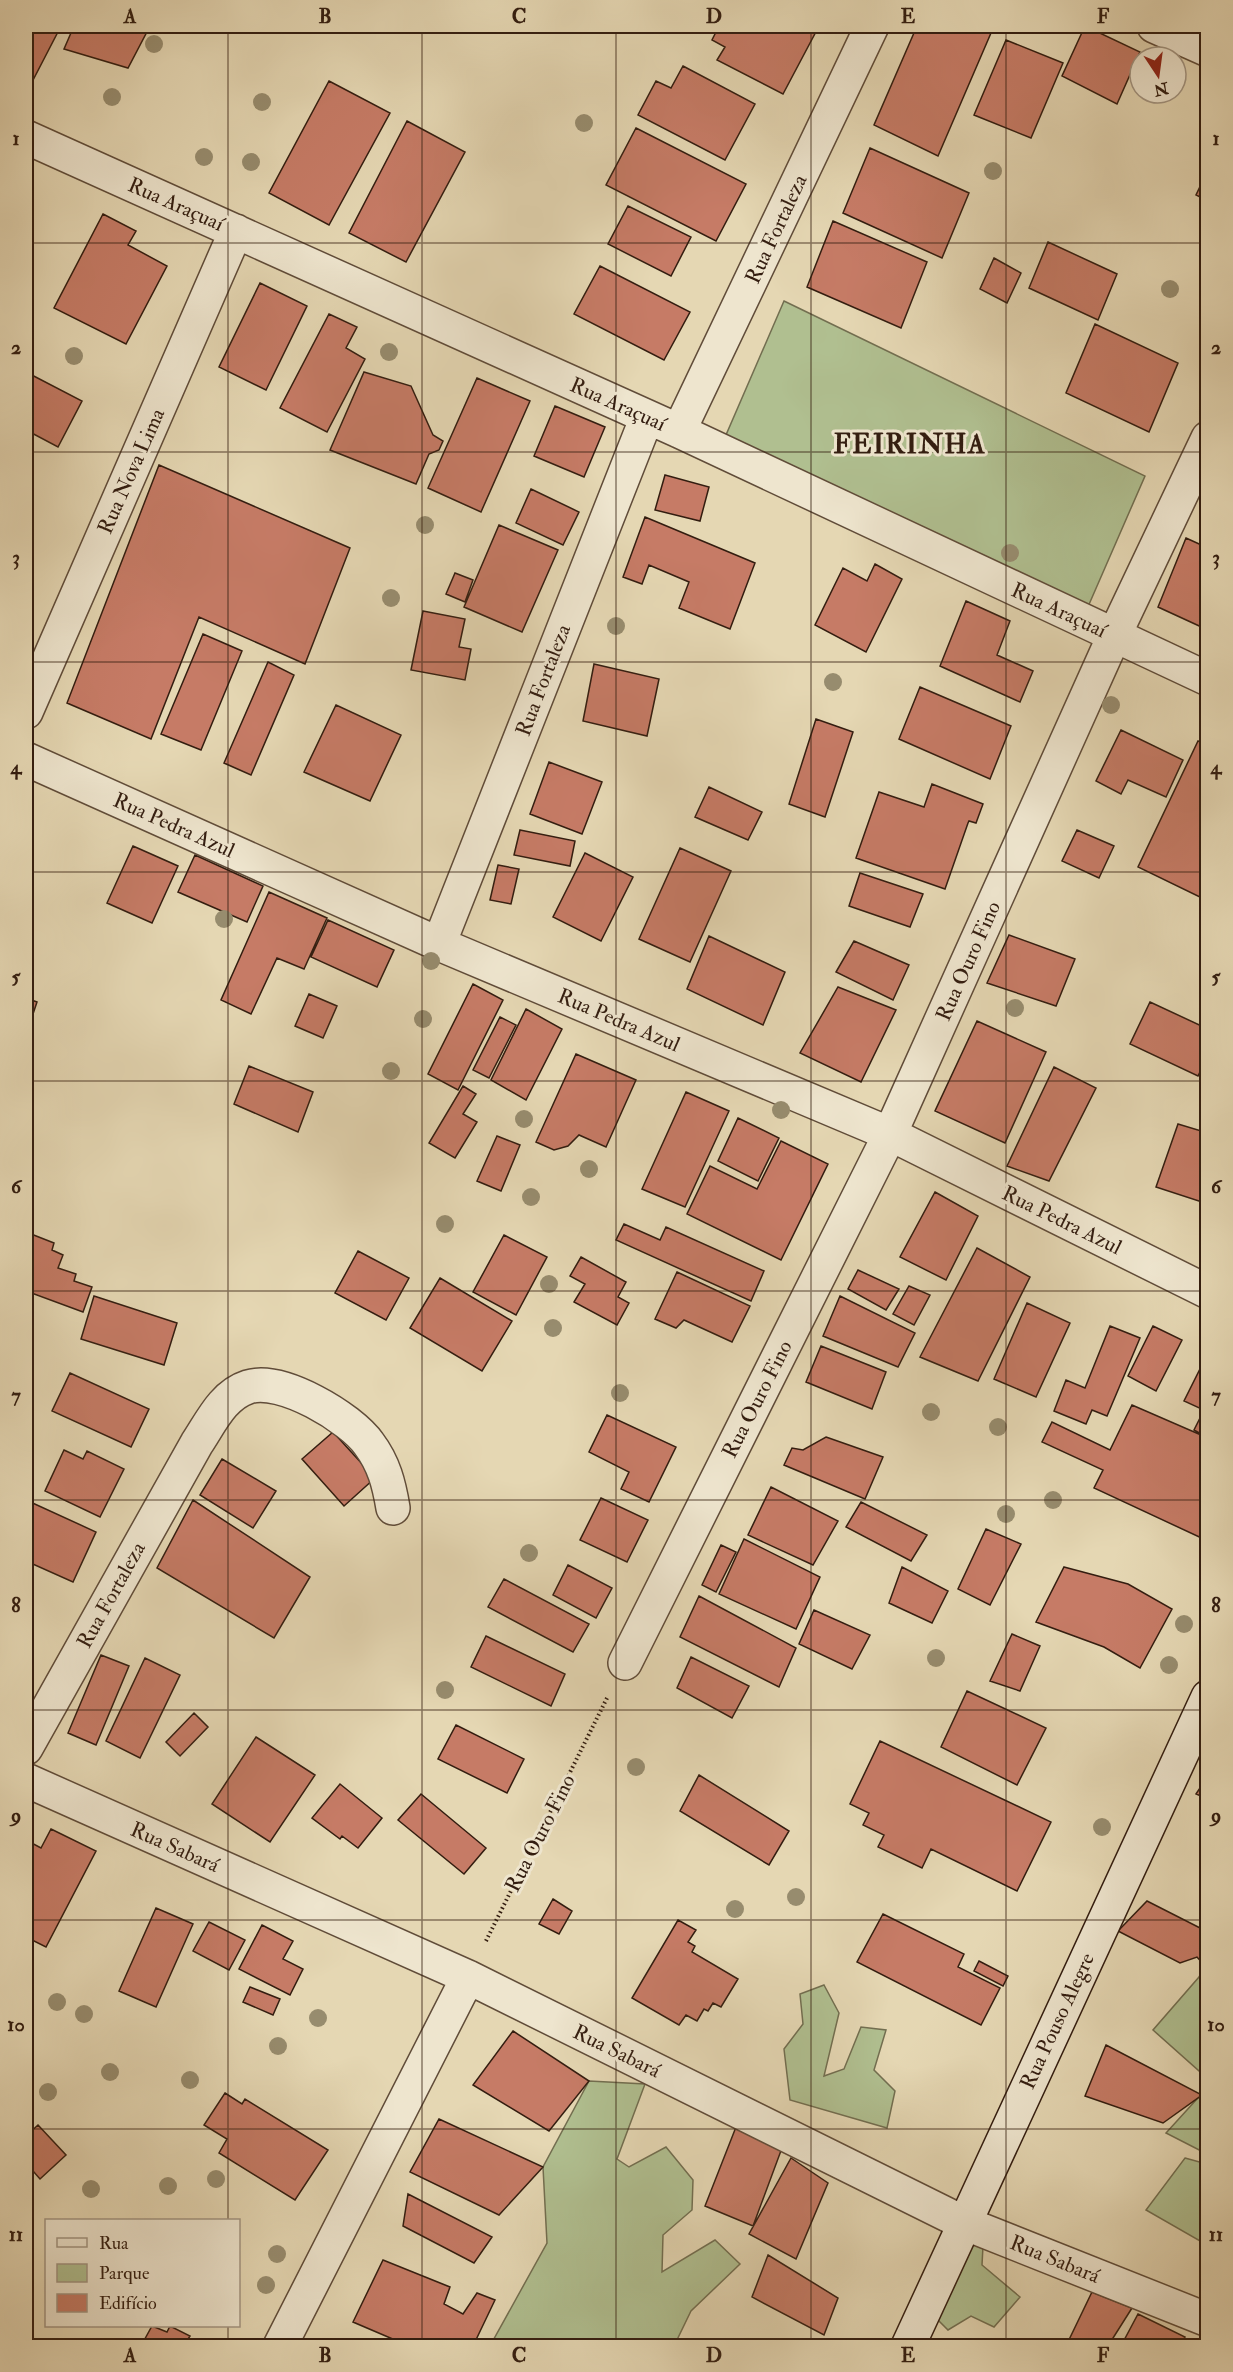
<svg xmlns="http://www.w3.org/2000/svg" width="1233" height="2372" viewBox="0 0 1233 2372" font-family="'IM FELL Double Pica',serif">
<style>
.green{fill:#b0bf90;stroke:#726e50;stroke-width:1.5}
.building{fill:#c67b66;stroke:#331d10;stroke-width:1.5}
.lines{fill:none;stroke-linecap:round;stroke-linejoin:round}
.street-casing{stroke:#604c39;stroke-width:36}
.secondary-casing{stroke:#331d10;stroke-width:36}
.path{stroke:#331d10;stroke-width:4;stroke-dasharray:1.5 3;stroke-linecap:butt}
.street{stroke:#eee5ce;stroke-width:33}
.secondary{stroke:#eee5ce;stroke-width:33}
.tree{fill:#978c6e}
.grid{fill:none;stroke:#331d10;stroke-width:1.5;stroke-opacity:0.55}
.labels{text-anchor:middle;stroke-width:6;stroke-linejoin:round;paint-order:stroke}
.street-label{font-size:21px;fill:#331d10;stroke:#eee5ce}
.district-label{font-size:27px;font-weight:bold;letter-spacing:1.5px;fill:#331d10;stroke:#eee5ce}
.neatline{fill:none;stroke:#331d10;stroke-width:2}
.grid-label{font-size:20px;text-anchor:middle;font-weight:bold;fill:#331d10}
</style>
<rect width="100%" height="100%" fill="#e5d7b3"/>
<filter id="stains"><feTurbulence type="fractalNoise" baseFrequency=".00333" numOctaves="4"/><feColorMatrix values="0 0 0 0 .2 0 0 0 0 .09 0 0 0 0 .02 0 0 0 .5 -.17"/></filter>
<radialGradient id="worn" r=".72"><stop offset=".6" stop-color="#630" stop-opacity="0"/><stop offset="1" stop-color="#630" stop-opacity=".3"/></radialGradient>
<path class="green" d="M 784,301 L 1145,476 L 1087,609 L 726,435 Z
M 1207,1961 L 1207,2078 L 1153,2030 L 1199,1977 Z
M 824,1985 L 839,2013 L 824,2076 L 844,2069 L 861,2027 L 886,2030 L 874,2070 L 895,2091 L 887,2128 L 790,2100 L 784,2049 L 803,2024 L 800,1994 Z
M 589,2081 L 645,2084 L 617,2159 L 629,2167 L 666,2147 L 693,2180 L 692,2210 L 663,2235 L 662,2272 L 715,2240 L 740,2264 L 691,2311 L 674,2346 L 490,2346 L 547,2243 L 543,2167 Z
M 1207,2088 L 1207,2154 L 1166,2133 Z
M 1185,2158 L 1207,2164 L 1207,2245 L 1146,2210 Z
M 967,2234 L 983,2246 L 982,2265 L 1020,2297 L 994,2327 L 971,2316 L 948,2330 L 936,2318 Z"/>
<path class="building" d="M 26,26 L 61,26 L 32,82 L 26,79 Z
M 74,26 L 150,26 L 128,68 L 64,49 Z
M 719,26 L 819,26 L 783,94 L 717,60 L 725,47 L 712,40 Z
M 917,26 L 994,26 L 938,156 L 874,125 Z
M 1085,26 L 1140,52 L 1117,104 L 1062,76 Z
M 1006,40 L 1063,63 L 1031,138 L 974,115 Z
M 683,66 L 755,104 L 725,160 L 638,115 L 656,81 L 671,88 Z
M 329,81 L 390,113 L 329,225 L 269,193 Z
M 407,121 L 465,152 L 406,262 L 349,233 Z
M 636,128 L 746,184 L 716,241 L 606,185 Z
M 870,148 L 969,193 L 942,258 L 843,213 Z
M 1208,170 L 1208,201 L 1196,195 Z
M 628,206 L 691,237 L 671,276 L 608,244 Z
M 103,214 L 136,231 L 128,245 L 167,266 L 126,344 L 54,308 Z
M 833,221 L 927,262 L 901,328 L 807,287 Z
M 1048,242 L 1117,274 L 1098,320 L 1029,288 Z
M 994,258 L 1021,273 L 1007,303 L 980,289 Z
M 600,266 L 690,312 L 664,360 L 574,314 Z
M 260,283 L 307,306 L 266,390 L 219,367 Z
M 329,314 L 357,327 L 346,348 L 365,359 L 327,432 L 280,408 Z
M 1095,324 L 1178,363 L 1149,432 L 1066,393 Z
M 26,372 L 82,401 L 58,447 L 26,430 Z
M 364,372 L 411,386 L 433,435 L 443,441 L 439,450 L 429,454 L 416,484 L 330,450 Z
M 477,378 L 530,401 L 481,512 L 428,488 Z
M 555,406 L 605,427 L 584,477 L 534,456 Z
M 159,465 L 350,548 L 305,664 L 199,617 L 151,739 L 67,703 Z
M 665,475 L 709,487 L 700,521 L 655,510 Z
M 531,489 L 579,512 L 563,545 L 516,523 Z
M 645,517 L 755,563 L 730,629 L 679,608 L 689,582 L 649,565 L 642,584 L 623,577 Z
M 499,525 L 558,550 L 522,632 L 464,607 Z
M 1186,538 L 1208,548 L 1208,630 L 1158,607 Z
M 875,564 L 902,579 L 866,652 L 815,625 L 843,568 L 867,581 Z
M 455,573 L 473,580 L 465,602 L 446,594 Z
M 966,601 L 1010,621 L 997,655 L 1033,671 L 1020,702 L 940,666 Z
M 423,611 L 465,619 L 459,647 L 471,649 L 465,680 L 411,670 Z
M 203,634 L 242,651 L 201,750 L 161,734 Z
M 268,662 L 294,675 L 251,775 L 224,763 Z
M 594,664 L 659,679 L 647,736 L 583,721 Z
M 920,687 L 1011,726 L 990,779 L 899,739 Z
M 336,705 L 401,735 L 370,801 L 304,772 Z
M 816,719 L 853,732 L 825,817 L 789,804 Z
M 1121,730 L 1183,760 L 1166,797 L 1128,780 L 1121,794 L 1096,781 Z
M 1198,741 L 1208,745 L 1208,892 L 1204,899 L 1138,867 Z
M 549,762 L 602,782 L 582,834 L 530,814 Z
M 932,784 L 983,804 L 976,823 L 969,821 L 968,823 L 945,889 L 856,858 L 879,792 L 924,807 Z
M 709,787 L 762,812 L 748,840 L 695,817 Z
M 520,830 L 575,841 L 570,866 L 514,855 Z
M 1077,830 L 1114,846 L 1099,878 L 1062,861 Z
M 133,846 L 178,866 L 152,923 L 107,903 Z
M 680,848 L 731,871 L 690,962 L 639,939 Z
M 585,853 L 633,877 L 601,941 L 553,917 Z
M 195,855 L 263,886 L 247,922 L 178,892 Z
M 498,865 L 519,869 L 511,904 L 490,900 Z
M 860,873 L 923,894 L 910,927 L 849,906 Z
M 269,892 L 327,918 L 304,969 L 277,958 L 251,1014 L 221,1000 Z
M 328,920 L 394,950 L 377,987 L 311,957 Z
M 1009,935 L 1075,959 L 1056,1006 L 987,983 Z
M 709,936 L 785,972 L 763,1025 L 687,989 Z
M 854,941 L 909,965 L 893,1000 L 836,972 Z
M 473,984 L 503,1000 L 458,1090 L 428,1074 Z
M 838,987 L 896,1010 L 861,1082 L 800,1053 Z
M 309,994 L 337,1006 L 323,1038 L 295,1026 Z
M 26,998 L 37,1002 L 26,1035 Z
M 1150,1002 L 1208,1029 L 1208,1055 L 1198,1076 L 1130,1044 Z
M 526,1009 L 562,1029 L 526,1100 L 491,1080 Z
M 500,1017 L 516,1025 L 489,1078 L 473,1070 Z
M 977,1021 L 1046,1052 L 1005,1143 L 935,1111 Z
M 576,1054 L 636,1080 L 606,1147 L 579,1135 L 568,1146 L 554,1150 L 536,1142 Z
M 249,1066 L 313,1092 L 298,1132 L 234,1104 Z
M 1054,1067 L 1096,1088 L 1049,1181 L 1007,1166 Z
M 463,1086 L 476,1094 L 463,1114 L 477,1122 L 455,1158 L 429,1143 Z
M 686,1092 L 729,1111 L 685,1207 L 642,1189 Z
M 738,1118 L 779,1138 L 758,1181 L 718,1161 Z
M 1178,1124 L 1208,1133 L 1208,1204 L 1156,1187 Z
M 497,1136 L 520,1145 L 501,1191 L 477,1181 Z
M 781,1141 L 828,1164 L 781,1260 L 687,1214 L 710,1166 L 757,1189 Z
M 935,1192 L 978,1216 L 946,1280 L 900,1257 Z
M 624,1224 L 660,1240 L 666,1227 L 764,1271 L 751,1301 L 616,1240 Z
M 26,1232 L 54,1243 L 52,1250 L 63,1255 L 58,1268 L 76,1274 L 74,1281 L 92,1287 L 83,1312 L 26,1291 Z
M 504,1235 L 547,1257 L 516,1315 L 473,1292 Z
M 977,1248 L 1030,1277 L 978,1381 L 920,1357 Z
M 358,1251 L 409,1278 L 386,1320 L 335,1293 Z
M 581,1257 L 626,1282 L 618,1297 L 629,1303 L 617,1325 L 574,1302 L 585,1284 L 570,1276 Z
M 858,1270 L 899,1289 L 886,1310 L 848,1289 Z
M 677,1272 L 750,1306 L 732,1342 L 684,1320 L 676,1328 L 655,1319 Z
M 440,1278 L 512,1321 L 482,1371 L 410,1328 Z
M 909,1286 L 930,1295 L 914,1325 L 893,1314 Z
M 94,1296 L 177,1323 L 164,1365 L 81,1339 Z
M 840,1296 L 915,1333 L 898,1367 L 823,1336 Z
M 1027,1303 L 1070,1323 L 1036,1397 L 994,1379 Z
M 1110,1326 L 1140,1338 L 1107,1416 L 1092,1410 L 1086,1424 L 1054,1411 L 1066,1380 L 1085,1388 Z
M 1153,1326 L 1182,1340 L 1156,1391 L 1128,1376 Z
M 821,1346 L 886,1372 L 872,1409 L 806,1382 Z
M 1205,1359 L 1208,1360 L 1208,1438 L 1194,1430 L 1204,1410 L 1184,1401 Z
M 70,1373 L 149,1409 L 131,1447 L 52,1411 Z
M 1132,1405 L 1208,1438 L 1208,1541 L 1094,1488 L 1103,1470 L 1042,1442 L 1052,1422 L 1110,1450 Z
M 607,1415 L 676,1447 L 649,1502 L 621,1489 L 629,1472 L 589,1452 Z
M 333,1432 L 375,1478 L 344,1506 L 302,1459 Z
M 826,1437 L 883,1457 L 865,1499 L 784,1465 L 792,1448 L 803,1450 Z
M 64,1450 L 83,1459 L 87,1451 L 124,1469 L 100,1517 L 45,1491 Z
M 222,1459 L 276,1491 L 253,1528 L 200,1495 Z
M 771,1487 L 838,1521 L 813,1565 L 748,1535 Z
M 601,1498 L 648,1520 L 627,1562 L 580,1540 Z
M 26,1500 L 96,1532 L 73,1582 L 26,1561 Z
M 193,1500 L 310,1577 L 274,1638 L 157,1568 Z
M 861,1502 L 927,1535 L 911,1561 L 846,1527 Z
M 986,1529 L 1021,1544 L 990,1605 L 958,1589 Z
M 744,1539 L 820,1577 L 796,1629 L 719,1594 Z
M 721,1545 L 736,1552 L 716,1592 L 702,1585 Z
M 568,1565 L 612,1588 L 596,1618 L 553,1595 Z
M 902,1567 L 948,1591 L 932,1623 L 889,1603 Z
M 1064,1567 L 1128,1584 L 1172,1609 L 1140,1668 L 1104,1647 L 1036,1622 Z
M 504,1579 L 589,1624 L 573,1652 L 488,1607 Z
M 699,1596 L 796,1648 L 779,1687 L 680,1637 Z
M 814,1610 L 870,1635 L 852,1669 L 799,1644 Z
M 1012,1634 L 1040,1646 L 1020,1691 L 990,1681 Z
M 486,1636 L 565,1674 L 551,1706 L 471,1667 Z
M 101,1655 L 129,1666 L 96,1745 L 68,1733 Z
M 691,1657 L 749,1686 L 732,1718 L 677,1688 Z
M 145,1658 L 180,1675 L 140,1758 L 106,1741 Z
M 967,1691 L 1046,1728 L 1017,1785 L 941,1747 Z
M 194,1713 L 208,1727 L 180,1756 L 166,1742 Z
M 456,1725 L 524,1759 L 507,1793 L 438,1759 Z
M 256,1737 L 315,1775 L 270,1842 L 212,1804 Z
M 880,1741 L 1051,1822 L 1017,1891 L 931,1849 L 922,1868 L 878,1847 L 884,1835 L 863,1825 L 869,1813 L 850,1804 Z
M 699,1775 L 789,1831 L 769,1865 L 680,1811 Z
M 1208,1776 L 1208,1799 L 1196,1794 Z
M 340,1784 L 382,1818 L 358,1848 L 342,1836 L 340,1839 L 312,1818 Z
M 421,1794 L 486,1848 L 464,1874 L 398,1820 Z
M 51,1829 L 96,1851 L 46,1947 L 26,1937 L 26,1840 L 41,1848 Z
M 553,1899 L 572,1911 L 559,1934 L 539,1924 Z
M 1147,1901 L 1208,1932 L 1208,1961 L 1205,1966 L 1197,1957 L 1180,1963 L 1118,1931 Z
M 156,1908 L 193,1924 L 156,2007 L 119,1991 Z
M 883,1914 L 964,1954 L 958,1967 L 1000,1988 L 981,2025 L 857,1962 Z
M 678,1920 L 696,1930 L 688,1942 L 695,1946 L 692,1952 L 738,1979 L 721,2007 L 713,2003 L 708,2011 L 704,2009 L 697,2021 L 686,2015 L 679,2025 L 632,1998 Z
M 209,1922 L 245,1940 L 229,1970 L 193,1951 Z
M 262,1925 L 293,1941 L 283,1959 L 303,1969 L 290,1995 L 239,1969 Z
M 979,1961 L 1008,1976 L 1003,1986 L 974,1971 Z
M 250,1987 L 280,1999 L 273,2015 L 243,2002 Z
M 513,2031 L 589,2081 L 549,2131 L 473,2085 Z
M 1106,2045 L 1202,2095 L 1163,2123 L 1085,2096 Z
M 225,2093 L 242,2104 L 245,2099 L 328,2150 L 295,2200 L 219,2153 L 227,2139 L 204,2125 Z
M 439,2119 L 543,2167 L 499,2215 L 410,2172 Z
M 38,2125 L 66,2155 L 40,2179 L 26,2163 L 26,2136 Z
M 736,2127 L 782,2148 L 753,2226 L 705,2206 Z
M 791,2158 L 828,2183 L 796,2259 L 749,2234 Z
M 408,2194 L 492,2237 L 474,2263 L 403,2226 Z
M 768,2255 L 838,2298 L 824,2335 L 752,2297 Z
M 383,2260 L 450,2287 L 444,2304 L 463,2314 L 477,2293 L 495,2300 L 473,2346 L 409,2346 L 353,2322 Z
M 1092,2292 L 1132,2308 L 1108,2346 L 1066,2346 Z
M 1138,2314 L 1185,2337 L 1179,2346 L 1121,2346 Z
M 152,2326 L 167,2332 L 170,2326 L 190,2336 L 184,2346 L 141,2346 Z"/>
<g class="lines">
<defs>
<path id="street" d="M 1154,26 L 1208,50
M 26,137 L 679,431 L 1208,679
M 679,431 L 872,26
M 26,712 L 236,231
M 26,759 L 439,944 L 890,1134 L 1208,1292
M 439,944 L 647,417
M 625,1663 L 890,1134 L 1114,636 L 1208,438
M 26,1748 L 197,1443 C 211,1422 223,1395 248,1387 C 281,1376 351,1418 369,1444 C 384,1464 389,1484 393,1508
M 26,1780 L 468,1977 L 964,2223 L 1208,2320
M 280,2346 L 468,1977"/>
<path id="secondary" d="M 908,2346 L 1208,1697"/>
</defs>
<use href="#street" class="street-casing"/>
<use href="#secondary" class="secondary-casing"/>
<path class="path" d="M 486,1941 L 607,1698"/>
<use href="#street" class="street"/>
<use href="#secondary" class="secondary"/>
</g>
<g class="tree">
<circle cx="154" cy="44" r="9"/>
<circle cx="112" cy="97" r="9"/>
<circle cx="262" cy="102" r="9"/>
<circle cx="584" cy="123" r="9"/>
<circle cx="204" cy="157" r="9"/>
<circle cx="251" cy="162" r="9"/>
<circle cx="993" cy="171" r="9"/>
<circle cx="1170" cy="289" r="9"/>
<circle cx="389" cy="352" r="9"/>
<circle cx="74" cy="356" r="9"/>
<circle cx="425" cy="525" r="9"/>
<circle cx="1010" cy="553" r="9"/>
<circle cx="391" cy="598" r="9"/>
<circle cx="616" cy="626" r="9"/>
<circle cx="833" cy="682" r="9"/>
<circle cx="1111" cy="705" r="9"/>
<circle cx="224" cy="919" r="9"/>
<circle cx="431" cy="961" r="9"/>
<circle cx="1015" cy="1008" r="9"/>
<circle cx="423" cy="1019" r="9"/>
<circle cx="391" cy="1071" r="9"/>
<circle cx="781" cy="1110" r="9"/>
<circle cx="524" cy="1119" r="9"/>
<circle cx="589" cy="1169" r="9"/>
<circle cx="531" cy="1197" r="9"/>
<circle cx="445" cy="1224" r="9"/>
<circle cx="549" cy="1284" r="9"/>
<circle cx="553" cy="1328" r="9"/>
<circle cx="620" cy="1393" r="9"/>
<circle cx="931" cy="1412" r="9"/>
<circle cx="998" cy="1427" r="9"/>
<circle cx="1053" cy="1500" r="9"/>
<circle cx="1006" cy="1514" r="9"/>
<circle cx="529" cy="1553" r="9"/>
<circle cx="1184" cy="1624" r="9"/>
<circle cx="936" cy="1658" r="9"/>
<circle cx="1169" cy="1665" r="9"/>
<circle cx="445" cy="1690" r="9"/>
<circle cx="636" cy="1767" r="9"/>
<circle cx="1102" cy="1827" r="9"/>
<circle cx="796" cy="1897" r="9"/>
<circle cx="735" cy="1909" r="9"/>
<circle cx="57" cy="2002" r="9"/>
<circle cx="84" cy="2014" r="9"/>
<circle cx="318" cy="2018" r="9"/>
<circle cx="278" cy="2046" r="9"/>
<circle cx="110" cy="2072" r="9"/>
<circle cx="190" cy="2080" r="9"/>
<circle cx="48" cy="2092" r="9"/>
<circle cx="216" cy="2179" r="9"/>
<circle cx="168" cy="2186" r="9"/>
<circle cx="91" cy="2189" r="9"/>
<circle cx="277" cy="2254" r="9"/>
<circle cx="266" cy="2285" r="9"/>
</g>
<path class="grid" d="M 228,26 L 228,2220M 422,26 L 422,2346M 616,26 L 616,2346M 811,26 L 811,2346M 1006,26 L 1006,2346M 26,243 L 1208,243M 26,452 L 1208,452M 26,662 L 1208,662M 26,872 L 1208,872M 26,1081 L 1208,1081M 26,1291 L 1208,1291M 26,1500 L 1208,1500M 26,1710 L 1208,1710M 26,1920 L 1208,1920M 26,2129 L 1208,2129M 228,2326 L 228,2346"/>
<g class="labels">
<g class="street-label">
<text transform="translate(176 204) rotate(24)" y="7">Rua Araçuaí</text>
<text transform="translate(776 229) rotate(-65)" y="7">Rua Fortaleza</text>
<text transform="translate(618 404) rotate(24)" y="7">Rua Araçuaí</text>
<text transform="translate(131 471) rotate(-66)" y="7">Rua Nova Lima</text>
<text transform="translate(1059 610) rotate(25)" y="7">Rua Araçuaí</text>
<text transform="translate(543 680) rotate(-69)" y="7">Rua Fortaleza</text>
<text transform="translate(174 825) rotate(24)" y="7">Rua Pedra Azul</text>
<text transform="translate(968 961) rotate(-66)" y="7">Rua Ouro Fino</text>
<text transform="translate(619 1020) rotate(23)" y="7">Rua Pedra Azul</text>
<text transform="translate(1062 1220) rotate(26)" y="7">Rua Pedra Azul</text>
<text transform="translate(757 1399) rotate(-63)" y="7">Rua Ouro Fino</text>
<text transform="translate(111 1595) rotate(-61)" y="7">Rua Fortaleza</text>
<text transform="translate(540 1833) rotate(-63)" y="7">Rua Ouro Fino</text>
<text transform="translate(175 1847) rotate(24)" y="7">Rua Sabará</text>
<text transform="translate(1057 2021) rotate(-65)" y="7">Rua Pouso Alegre</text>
<text transform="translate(617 2051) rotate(26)" y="7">Rua Sabará</text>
<text transform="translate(1055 2259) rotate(22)" y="7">Rua Sabará</text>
</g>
<g class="district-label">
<text x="910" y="453">FEIRINHA</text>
</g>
</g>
<rect width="1233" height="2372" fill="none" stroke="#e5d7b3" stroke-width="66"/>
<rect x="45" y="2219" width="195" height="108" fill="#eee5ce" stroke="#a39582" stroke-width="1.5"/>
<rect x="57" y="2238" width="30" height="9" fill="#eee5ce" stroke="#a39582" stroke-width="1.5"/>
<text x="99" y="2249" font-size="18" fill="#331d10">Rua</text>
<rect x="57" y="2264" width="30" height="18" fill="#b0bf90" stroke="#a39582" stroke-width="1.5"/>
<text x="99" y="2279" font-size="18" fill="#331d10">Parque</text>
<rect x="57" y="2294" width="30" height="18" fill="#c67b66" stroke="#a39582" stroke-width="1.5"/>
<text x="99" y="2309" font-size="18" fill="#331d10">Edifício</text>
<g transform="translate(1158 75) rotate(167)"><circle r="28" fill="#eee5ce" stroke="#a39582" stroke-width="1.5"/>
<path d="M0-4.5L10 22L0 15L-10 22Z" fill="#8f2418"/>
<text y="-9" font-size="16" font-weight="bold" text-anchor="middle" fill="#331d10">N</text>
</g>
<rect x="33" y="33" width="1167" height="2306" class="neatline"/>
<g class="grid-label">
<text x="130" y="23">A</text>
<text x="325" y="23">B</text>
<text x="519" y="23">C</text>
<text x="714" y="23">D</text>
<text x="908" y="23">E</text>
<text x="1103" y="23">F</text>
<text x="16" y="145">1</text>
<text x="1216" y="145">1</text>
<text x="16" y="354">2</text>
<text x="1216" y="354">2</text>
<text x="16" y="564">3</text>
<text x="1216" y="564">3</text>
<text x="16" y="774">4</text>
<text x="1216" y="774">4</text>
<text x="16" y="983">5</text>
<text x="1216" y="983">5</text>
<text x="16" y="1193">6</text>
<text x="1216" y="1193">6</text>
<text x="16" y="1402">7</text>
<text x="1216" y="1402">7</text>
<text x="16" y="1612">8</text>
<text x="1216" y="1612">8</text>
<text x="16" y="1822">9</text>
<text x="1216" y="1822">9</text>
<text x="16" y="2031">10</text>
<text x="1216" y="2031">10</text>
<text x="16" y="2241">11</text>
<text x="1216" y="2241">11</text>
<text x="130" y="2362">A</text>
<text x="325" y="2362">B</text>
<text x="519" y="2362">C</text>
<text x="714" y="2362">D</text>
<text x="908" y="2362">E</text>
<text x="1103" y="2362">F</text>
</g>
<rect width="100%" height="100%" filter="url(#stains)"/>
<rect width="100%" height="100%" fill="url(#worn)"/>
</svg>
